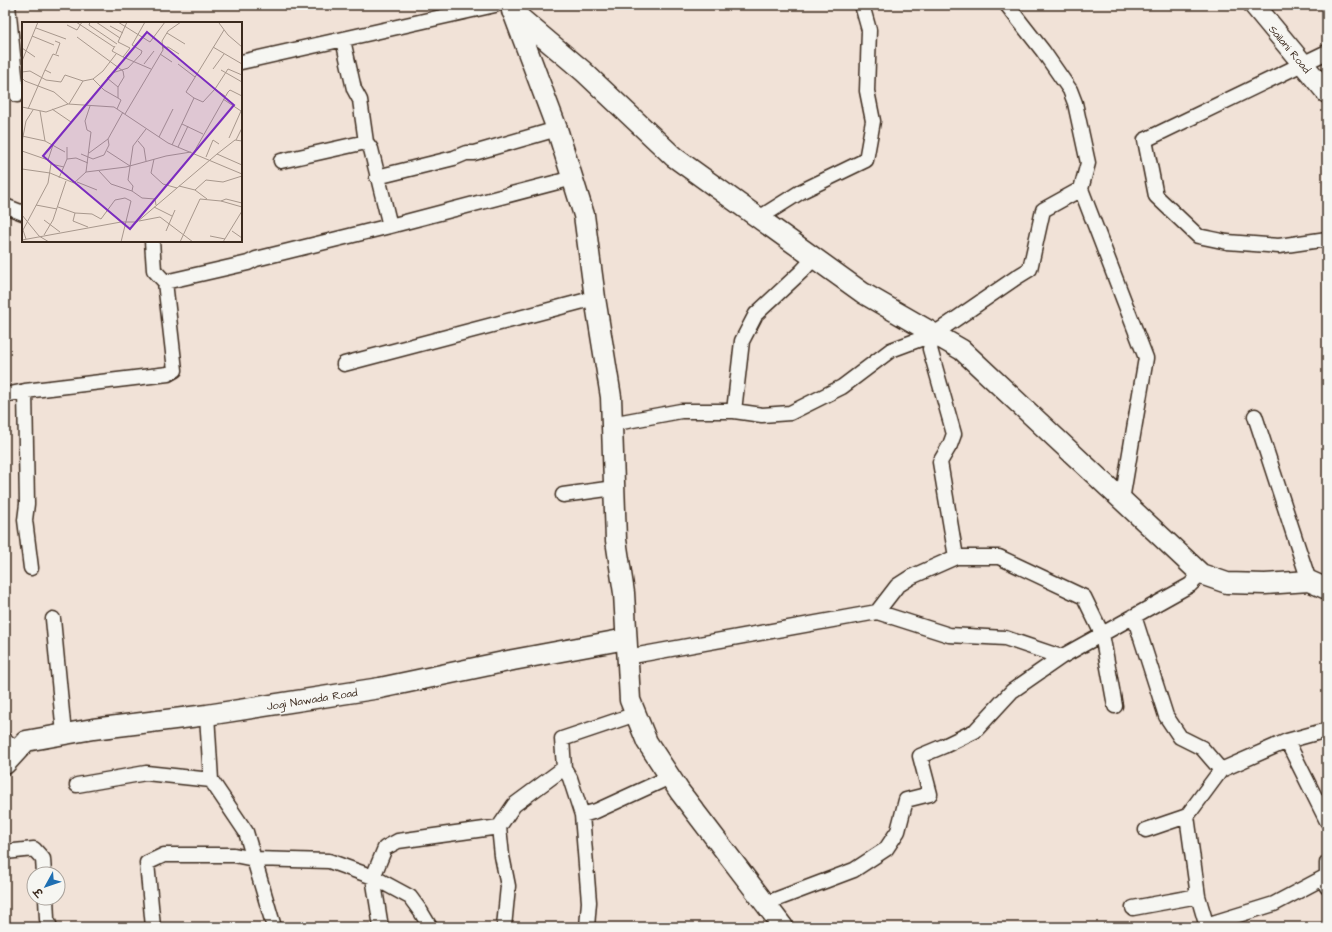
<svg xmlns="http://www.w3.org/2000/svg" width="1332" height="932" viewBox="0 0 1332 932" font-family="'Architects Daughter','Playpen Sans Deva',sans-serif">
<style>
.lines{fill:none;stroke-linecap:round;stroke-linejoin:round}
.street-casing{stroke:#3b2a1e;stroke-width:17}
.secondary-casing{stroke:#3b2a1e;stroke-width:23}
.street{stroke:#f6f6f2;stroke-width:14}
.secondary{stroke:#f6f6f2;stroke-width:20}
.labels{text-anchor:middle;stroke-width:3;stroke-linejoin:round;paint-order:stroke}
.street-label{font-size:11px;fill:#3b2a1e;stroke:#f6f6f2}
.inset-road{fill:none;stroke:#a8988d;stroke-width:1}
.view{fill:#7b2cbf;fill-opacity:0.15;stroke:#7b2cbf;stroke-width:2}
.inset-edge{fill:none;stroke:#3b2a1e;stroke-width:2}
</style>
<rect width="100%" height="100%" fill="#f1e2d7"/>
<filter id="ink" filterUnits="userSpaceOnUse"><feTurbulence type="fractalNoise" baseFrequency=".025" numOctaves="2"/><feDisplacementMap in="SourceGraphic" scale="8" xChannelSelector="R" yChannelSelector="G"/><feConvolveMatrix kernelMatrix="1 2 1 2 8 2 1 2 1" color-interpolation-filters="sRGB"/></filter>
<g filter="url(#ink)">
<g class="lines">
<defs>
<path id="street" d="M 8,5 L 17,95
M 1007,5 L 1043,51 L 1070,90 L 1075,103 L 1088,163 L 1081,189 L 1146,358 L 1122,500
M 343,40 L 354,89 L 360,100 L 366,142 L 371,149 L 390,226
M 1327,52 L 1145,140 L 1156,196 L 1198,236 L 1227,242 L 1279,246 L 1327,239
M 241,62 L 495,5
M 281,161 L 366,142
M 377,177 L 454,158 L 466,153 L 474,153 L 557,129
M 5,206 L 23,213
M 759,218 L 802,191 L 866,160 L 873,121 L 867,91 L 869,30 L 862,5
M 152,241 L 154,270 L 165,282 L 248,263 L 256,259 L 390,226 L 573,178
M 934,334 L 930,349 L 954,434 L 950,445 L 940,462 L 956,557
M 344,364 L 595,298
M 25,391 L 27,504 L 25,520 L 31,568
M 5,395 L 25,391 L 168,374 L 175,370 L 165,282
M 734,411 L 742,341 L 756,314 L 802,271 L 814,258
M 1255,416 L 1309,581
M 611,424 L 681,411 L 734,411 L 762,415 L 790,413 L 842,387 L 891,350 L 934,334 L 1017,277 L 1030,269 L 1043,210 L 1081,189
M 563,495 L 614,488
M 877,612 L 897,586 L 911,577 L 956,557 L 999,557 L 1084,597 L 1102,634 L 1115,706
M 1134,616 L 1166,716 L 1180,737 L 1202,748 L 1221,770
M 53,619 L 64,734
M 627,657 L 877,612 L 949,635 L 1005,638 L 1061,657
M 207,715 L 211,780 L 246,832 L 274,927
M 5,740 L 17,750
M 1287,741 L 1327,821
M 77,785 L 146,773 L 211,780
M 582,815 L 596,811 L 670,777
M 1187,816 L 1198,896 L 1207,927
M 1146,830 L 1187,816 L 1221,770 L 1287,741 L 1327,730
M 5,852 L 34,849 L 43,859 L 44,874
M 1327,863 L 1327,873
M 46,898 L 47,919 L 50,927
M 764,904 L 854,870 L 886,849 L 898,831 L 906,800 L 930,794 L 920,756 L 944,746 L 975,731 L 1012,691 L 1061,657 L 1190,585 L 1201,574
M 1133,908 L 1198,896
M 1206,925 L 1274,904 L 1323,878 L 1327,887
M 153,927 L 147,863 L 164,855 L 234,855 L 254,859 L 329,861 L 373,877 L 410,897 L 421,912 L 430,927
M 381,927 L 373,877 L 385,848 L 398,841 L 499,827
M 504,927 L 508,886 L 502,856 L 499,827 L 514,805 L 564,768
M 587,927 L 589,902 L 582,815 L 570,778 L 564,768 L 562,739 L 636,714"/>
<path id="secondary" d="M 1254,5 L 1327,93
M 512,11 L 583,71 L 674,157 L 863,293 L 962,350 L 1201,574 L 1227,583 L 1265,584 L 1309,581 L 1327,589
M 513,12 L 557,129 L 584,215 L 595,298 L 611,397 L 616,540 L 624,593 L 630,700 L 647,742 L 680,792 L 783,927
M 5,764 L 26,741 L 93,729 L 207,715 L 380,688 L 513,660 L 626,639"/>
</defs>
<use href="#street" class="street-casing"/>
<use href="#secondary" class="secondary-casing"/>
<use href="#street" class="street"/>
<use href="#secondary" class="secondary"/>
</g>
</g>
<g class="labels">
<g class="street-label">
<text transform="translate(1290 49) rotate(50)" y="4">Sailani Road</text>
<text transform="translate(312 699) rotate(-9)" y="4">Jogi Nawada Road</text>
</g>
</g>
<g transform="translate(22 22)">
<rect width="220" height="220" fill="#f1e2d7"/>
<path class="inset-road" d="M 54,0 L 92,25M 68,0 L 67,3 L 95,22M 74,0 L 98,16M 96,0 L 128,20 L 143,0M 105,0 L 96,20 L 108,26 L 101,35 L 129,47M 197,1 L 206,13 L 220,25M 45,3 L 55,8 L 60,0M 88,4 L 101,11M 14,6 L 44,17M 145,11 L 163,22M 10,14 L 32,23M 55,15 L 101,49 L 102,55 L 96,65 L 96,76 L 99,78 L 95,87M 33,19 L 38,21 L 34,32M 110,23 L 123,0M 93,24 L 90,29 L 101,35M 191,25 L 220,42M 0,26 L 13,35M 140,26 L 146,25 L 157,32M 138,32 L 150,40M 0,39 L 16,0M 122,42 L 132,29M 156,42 L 173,55M 191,47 L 202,32M 199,48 L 220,60M 0,50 L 8,49 L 24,58 L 39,60 L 43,53 L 61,59 L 71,57 L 81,49 L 94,32M 29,51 L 23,48 L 31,32 L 37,34M 0,56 L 3,59 L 32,70 L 46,82M 71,57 L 82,68 L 96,76M 96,65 L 85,56 L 90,51 L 106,46 L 119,32 L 120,29 L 110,23M 203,74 L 193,67 L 206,47 L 220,53M 172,76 L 164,70 L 202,8M 201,77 L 219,89 L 207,116M 47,82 L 61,59M 0,85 L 24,90 L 46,82 L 92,85 L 146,121 L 220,152M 6,87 L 23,48M 30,87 L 49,100M 18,89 L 23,119M 103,92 L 141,28 L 140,19 L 146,9 L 159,0M 160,102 L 181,112M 0,114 L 23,119 L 43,130M 137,115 L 151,87M 214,118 L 220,106M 116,119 L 122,126 L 124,139M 0,120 L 4,99 L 11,88M 150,123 L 172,76 L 181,80 L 193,67M 156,125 L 166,104M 0,129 L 26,138 L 31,123M 85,129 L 108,144M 172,130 L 206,70 L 208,68 L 220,74M 67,131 L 86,117 L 101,90M 59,132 L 71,137 L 82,133 L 87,123 L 86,117M 195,132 L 220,143M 184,135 L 191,118 L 197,122M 45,137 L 54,136 L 66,141M 132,137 L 129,151 L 141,162 L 155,166M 29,142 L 42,145M 0,147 L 28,151 L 52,161 L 64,150 L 104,145 L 144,134 L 169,130M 77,149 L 89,162 L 110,169 L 120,176 L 133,177 L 134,183M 64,150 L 69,110 L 65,108 L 63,99 L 68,84M 37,156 L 45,137 L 45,125M 55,160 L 75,168M 157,164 L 173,168 L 185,177M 173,168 L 184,158 L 201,160 L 220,154M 110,169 L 111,164 L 106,158 L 110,131 L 111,124 L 124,107M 199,179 L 204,177 L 220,181M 14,183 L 35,187M 36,185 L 53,191 L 70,192 L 79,197 L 93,178 L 103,176 L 109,179 L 99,220M 132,185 L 150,194M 53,191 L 51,199 L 66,205M 0,193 L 17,214 L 27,220M 22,198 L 38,210M 117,199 L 138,195 L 171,220M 144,209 L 153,188M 210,209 L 220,216M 22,213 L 31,198 L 44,159M 188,214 L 203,217M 4,217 L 1,208 L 26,161 L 29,142 L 26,138M 0,218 L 99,200 L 115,200 L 195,132 L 213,118 L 220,119M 158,220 L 178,177 L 199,179 L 220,185M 201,220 L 220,189"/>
<path class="view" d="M 125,10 L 212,83 L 108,207 L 21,134 Z"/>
<rect width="220" height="220" class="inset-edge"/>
</g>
<rect width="1332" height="932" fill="none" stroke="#f6f6f2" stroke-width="20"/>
<rect x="10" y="10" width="1312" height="912" fill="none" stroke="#3b2a1e" stroke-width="1.5" filter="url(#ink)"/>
<g transform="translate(46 886) rotate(230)"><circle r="19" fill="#f6f6f2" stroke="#aba49d"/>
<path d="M0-3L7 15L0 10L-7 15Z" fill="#1f6fb2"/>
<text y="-6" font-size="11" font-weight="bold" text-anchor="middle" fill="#3b2a1e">उ</text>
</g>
</svg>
